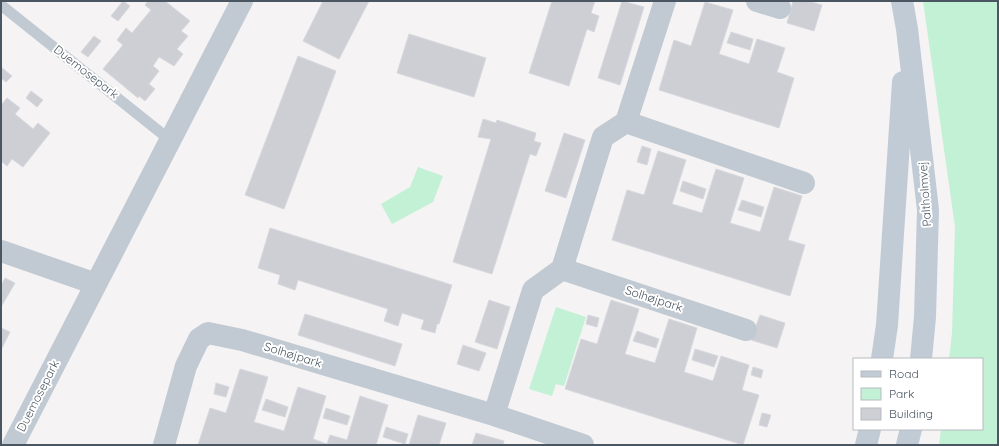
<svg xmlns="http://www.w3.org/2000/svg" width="999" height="446" viewBox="0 0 999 446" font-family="Quicksand,sans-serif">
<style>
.green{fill:#c3f1d5}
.building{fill:#cdcfd5;stroke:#d7d9de}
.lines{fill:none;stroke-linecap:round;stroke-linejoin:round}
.lane{stroke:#c1cad2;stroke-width:11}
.street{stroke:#c1cad2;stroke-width:22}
.secondary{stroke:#c1cbd6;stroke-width:22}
.labels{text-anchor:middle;stroke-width:4;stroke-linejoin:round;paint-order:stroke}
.street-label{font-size:12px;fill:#4a5661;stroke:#fff}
</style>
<rect width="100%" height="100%" fill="#f5f3f3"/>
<path class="green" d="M 923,1 L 998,1 L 998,445 L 939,445 L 941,429 L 982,429 L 982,359 L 949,359 L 952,333 L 955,227 Z
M 418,167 L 443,176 L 433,202 L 392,224 L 381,204 L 410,187 Z
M 556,307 L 586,317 L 564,386 L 556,384 L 552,396 L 529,389 Z"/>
<path class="building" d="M 123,1 L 130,6 L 118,21 L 111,16 Z
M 148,1 L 165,1 L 190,21 L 181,31 L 188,36 L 177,49 L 183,54 L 174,66 L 159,57 L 153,66 L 159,71 L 149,84 L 155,89 L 145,101 L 139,96 L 138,98 L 103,69 L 123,45 L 117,40 L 126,28 L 132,33 L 151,10 L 145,5 Z
M 323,1 L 369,1 L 339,59 L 303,41 Z
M 552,1 L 595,1 L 591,13 L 599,16 L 594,32 L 587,29 L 569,86 L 529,73 Z
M 622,1 L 644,7 L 620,85 L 598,78 Z
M 793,1 L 808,1 L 822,5 L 814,31 L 787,23 Z
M 705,2 L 733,10 L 719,54 L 749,64 L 757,39 L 785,48 L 777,72 L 794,78 L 779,128 L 659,90 L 674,40 L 691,46 Z
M 731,32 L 753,39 L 750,50 L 727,43 Z
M 409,34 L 486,58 L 474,97 L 397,73 Z
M 94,36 L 101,41 L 88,57 L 81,52 Z
M 298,56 L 336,71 L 284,209 L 245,195 Z
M 1,67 L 12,76 L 6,82 L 1,78 Z
M 31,91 L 43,100 L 37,107 L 26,98 Z
M 7,98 L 20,108 L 15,114 L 33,129 L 38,123 L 50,133 L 23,167 L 12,159 L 7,166 L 1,161 L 1,103 L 2,104 Z
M 483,119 L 496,123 L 497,120 L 536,133 L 534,141 L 541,143 L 536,156 L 530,154 L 492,274 L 453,262 L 491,139 L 478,137 Z
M 564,133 L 585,140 L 566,198 L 545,191 Z
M 642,146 L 651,149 L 647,165 L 637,162 Z
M 658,151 L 686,160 L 672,204 L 702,213 L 716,169 L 744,178 L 730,223 L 760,232 L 774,187 L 802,196 L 788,240 L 805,245 L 790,296 L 612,240 L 627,190 L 644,195 Z
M 683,181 L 706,189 L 703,199 L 680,191 Z
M 742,200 L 764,207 L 761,217 L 738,210 Z
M 270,228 L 452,285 L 439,324 L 437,324 L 435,333 L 421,329 L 424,320 L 402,313 L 398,326 L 384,321 L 388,309 L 298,280 L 295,290 L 278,284 L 280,275 L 258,268 Z
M 5,278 L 15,283 L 1,307 L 1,286 Z
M 489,300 L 510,307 L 497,349 L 475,342 Z
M 611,300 L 639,309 L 625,354 L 655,363 L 669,319 L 697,328 L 684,372 L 713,381 L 721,356 L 749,365 L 742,390 L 759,395 L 743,445 L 565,389 L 581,339 L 597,344 Z
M 305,314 L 402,344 L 395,366 L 298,335 Z
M 588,315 L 599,318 L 597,327 L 586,324 Z
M 760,315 L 785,323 L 777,348 L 751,340 Z
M 1,328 L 10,332 L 1,350 Z
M 637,331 L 659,339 L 656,348 L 633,341 Z
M 463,345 L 486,353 L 479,371 L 457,364 Z
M 695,349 L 718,356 L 714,367 L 692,360 Z
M 753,367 L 763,370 L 761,378 L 751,375 Z
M 240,369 L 268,377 L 254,422 L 284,431 L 298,387 L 326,396 L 313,439 L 327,444 L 330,435 L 347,440 L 360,396 L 388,405 L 376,445 L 198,445 L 210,408 L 226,413 Z
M 216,383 L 229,387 L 226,397 L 214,394 Z
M 266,399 L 288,407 L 285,417 L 262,410 Z
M 326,408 L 350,416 L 347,425 L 323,418 Z
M 762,413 L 771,415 L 767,427 L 759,425 Z
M 418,415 L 446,423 L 439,445 L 409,445 Z
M 386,427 L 408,434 L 405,444 L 383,437 Z
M 476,433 L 504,441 L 503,445 L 472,445 Z"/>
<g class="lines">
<path class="lane" d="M 1,5 L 170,140"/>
<path class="street" d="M 757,1 L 780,8
M 626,122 L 804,183
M 1,251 L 96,284
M 562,269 L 746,330
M 494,415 L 583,445
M 13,445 L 242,1
M 164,445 L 186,366 L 199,339 L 208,333 L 242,340 L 494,415 L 533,290 L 562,269 L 603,137 L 626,122 L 665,1"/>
<path class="secondary" d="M 902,1 L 907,29 L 928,210 L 925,317 L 921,359
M 882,359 L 887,325 L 903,82
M 866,445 L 870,429
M 907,445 L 911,429"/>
</g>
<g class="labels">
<g class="street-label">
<text transform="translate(86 72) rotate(38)" y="4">Duemosepark</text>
<text transform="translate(925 194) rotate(-94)" y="4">Paltholmvej</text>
<text transform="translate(654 299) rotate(18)" y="4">Solhøjpark</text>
<text transform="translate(293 355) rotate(17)" y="4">Solhøjpark</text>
<text transform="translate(38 396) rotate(-63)" y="4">Duemosepark</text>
</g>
</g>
<rect width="999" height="446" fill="none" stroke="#4a5661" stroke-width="4"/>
<rect x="853" y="358" width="130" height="72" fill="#ffffff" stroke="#b7bbc0"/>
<rect x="861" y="371" width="20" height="6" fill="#c1cbd6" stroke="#b7bbc0"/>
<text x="889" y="378" font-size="12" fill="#4a5661">Road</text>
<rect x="861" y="388" width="20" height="12" fill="#c3f1d5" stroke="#b7bbc0"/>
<text x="889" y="398" font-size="12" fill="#4a5661">Park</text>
<rect x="861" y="408" width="20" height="12" fill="#cdcfd5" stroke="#b7bbc0"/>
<text x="889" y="418" font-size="12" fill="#4a5661">Building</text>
</svg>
